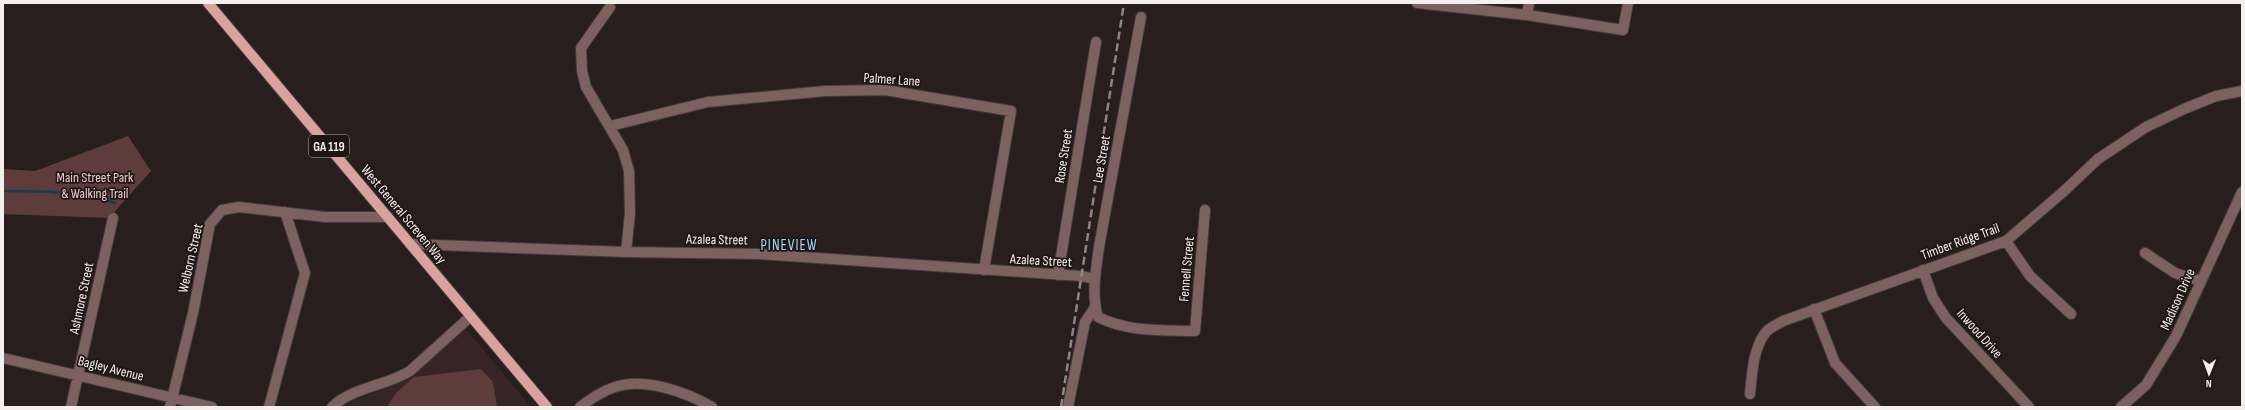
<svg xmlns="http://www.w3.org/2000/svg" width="2245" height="410" viewBox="0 0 2245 410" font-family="'Sofia Sans Condensed',sans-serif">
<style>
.built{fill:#362524}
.green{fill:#5e3c3b}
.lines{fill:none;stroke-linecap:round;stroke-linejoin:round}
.stream{stroke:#0e3f54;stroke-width:2.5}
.minor-casing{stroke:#453b3b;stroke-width:12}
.major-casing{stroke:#453b3b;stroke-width:12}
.minor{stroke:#7c6160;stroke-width:10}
.major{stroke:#d9a29f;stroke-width:10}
.rail{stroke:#8d8484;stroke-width:2.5;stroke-dasharray:8 4;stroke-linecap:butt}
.labels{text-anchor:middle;stroke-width:3.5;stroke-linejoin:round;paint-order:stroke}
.shield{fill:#1e1514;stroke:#b5aead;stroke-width:1}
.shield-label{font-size:13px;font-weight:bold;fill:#f6efef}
.street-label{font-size:14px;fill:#f6efef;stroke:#1e1514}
.park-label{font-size:14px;fill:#f4cecd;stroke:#1e1514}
.neighbourhood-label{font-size:15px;letter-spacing:1px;fill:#9bdcfd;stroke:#1e1514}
</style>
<rect width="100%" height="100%" fill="#281e1e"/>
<path class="built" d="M 466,329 L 531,407 L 344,407 L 354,401 L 411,378 Z"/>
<path class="green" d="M 128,136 L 151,171 L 109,218 L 3,214 L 3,169 L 35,171 Z
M 481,369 L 493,382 L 497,407 L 387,407 L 396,393 L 414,377 Z"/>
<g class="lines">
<path class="stream" d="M 3,191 C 44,191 75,191 115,203"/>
<defs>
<path id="minor" d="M 1417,3 L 1527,15 L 1623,30 L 1628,3
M 610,7 L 581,48 L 582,71 L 586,87 L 623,150 L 629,171 L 630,213 L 626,252
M 1527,15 L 1529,3
M 1141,17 L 1099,247 C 1096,270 1091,294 1098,317 C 1127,332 1163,330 1195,331 L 1205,210
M 610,126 L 708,102 L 825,91 L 885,90 L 1011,111 L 984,270
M 2006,241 L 2030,276 L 2071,314
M 410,244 L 626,252 L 759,254 L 1081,276 L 1095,279
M 2145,253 L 2175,273 L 2200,281
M 1923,270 L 1933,298 L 1946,318 L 2029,407
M 1058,275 L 1096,42
M 1814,309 L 1835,363 L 1875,407
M 3,358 L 212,407
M 1750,394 C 1752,375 1753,346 1767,331 C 1771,327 1778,324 1783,321 L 2006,241 L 2063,192 L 2098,159 L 2146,127 L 2184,109 L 2216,96 L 2242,91
M 71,407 L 113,218
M 170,407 L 193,313 L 210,224 L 222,210 L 239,207 L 325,217 L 388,217
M 269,407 L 305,273 L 285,212
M 332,407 C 353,387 386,386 410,371 L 471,316
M 580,407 C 591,399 602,391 615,387 C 644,377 686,392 712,407
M 1068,407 L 1085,322 L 1095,307
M 2121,407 L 2146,385 L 2176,336 L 2242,192"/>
<path id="major" d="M 208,3 L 547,407"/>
</defs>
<use href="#minor" class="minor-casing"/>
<use href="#major" class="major-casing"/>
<use href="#minor" class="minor"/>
<use href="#major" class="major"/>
<path class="rail" d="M 1061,407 L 1124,3"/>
</g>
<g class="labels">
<rect class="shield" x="309" y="135" width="40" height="22" rx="3"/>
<g class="shield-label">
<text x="329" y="151">GA 119</text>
</g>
<g class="street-label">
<text transform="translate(892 79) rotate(4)" y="5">Palmer Lane</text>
<text transform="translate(1063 156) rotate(-81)" y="5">Rose Street</text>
<text transform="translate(1101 159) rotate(-80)" y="5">Lee Street</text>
<text transform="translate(404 214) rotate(50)" y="5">West General Screven Way</text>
<text transform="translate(717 239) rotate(1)" y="5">Azalea Street</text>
<text transform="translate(1960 241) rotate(-20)" y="5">Timber Ridge Trail</text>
<text transform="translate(190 258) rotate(-77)" y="5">Welborn Street</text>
<text transform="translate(1041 260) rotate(3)" y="5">Azalea Street</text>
<text transform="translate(1186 269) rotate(-85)" y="5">Fennell Street</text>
<text transform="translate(81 298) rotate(-78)" y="5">Ashmore Street</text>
<text transform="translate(2177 299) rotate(-66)" y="5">Madison Drive</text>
<text transform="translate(1980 333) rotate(48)" y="5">Inwood Drive</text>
<text transform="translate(111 368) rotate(14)" y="5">Bagley Avenue</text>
</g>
<g class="park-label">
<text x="95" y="182">Main Street Park<tspan x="95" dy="16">&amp; Walking Trail</tspan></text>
</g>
<g class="neighbourhood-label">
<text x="789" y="250">PINEVIEW</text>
</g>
</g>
<rect width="2245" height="410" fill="none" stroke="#f6efef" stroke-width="8"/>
<g transform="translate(2209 374) rotate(181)" stroke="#1e1514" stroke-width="3" paint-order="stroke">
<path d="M0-3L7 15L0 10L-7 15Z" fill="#f6efef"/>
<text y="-6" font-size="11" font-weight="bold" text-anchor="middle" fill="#f6efef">N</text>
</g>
</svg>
